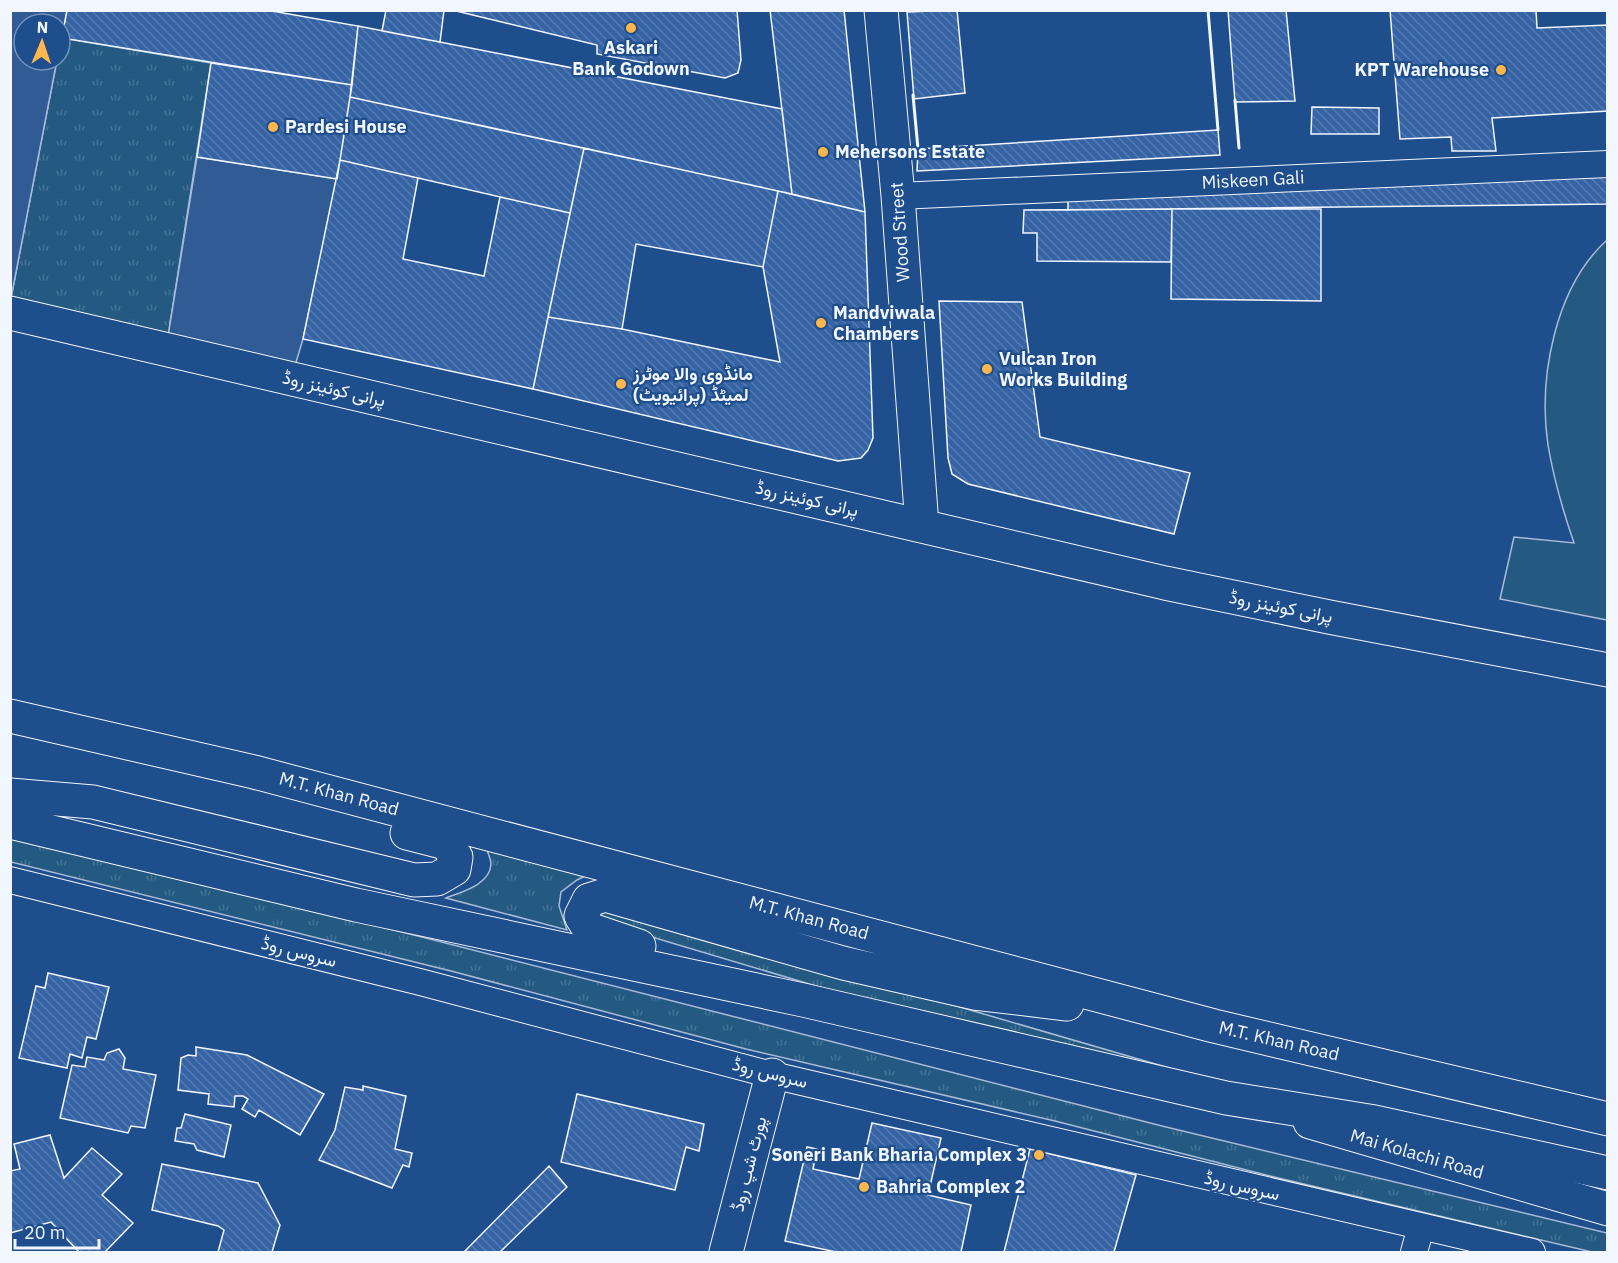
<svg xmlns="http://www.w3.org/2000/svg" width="1618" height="1263" viewBox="0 0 1618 1263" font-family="'IBM Plex Sans',Vazirmatn,sans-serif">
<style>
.grass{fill:url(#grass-tufts);stroke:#a8bbd7;stroke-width:1.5}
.park{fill:#245a82;stroke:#a8bbd7;stroke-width:1.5}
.parking{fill:#305b95;stroke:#a8bbd7;stroke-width:1.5}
.building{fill:url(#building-back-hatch);stroke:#f2f6ff;stroke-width:1.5}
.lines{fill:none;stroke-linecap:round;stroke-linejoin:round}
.street-casing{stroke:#f2f6ff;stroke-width:28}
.secondary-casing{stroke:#f2f6ff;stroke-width:35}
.primary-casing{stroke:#f2f6ff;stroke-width:35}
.highway-casing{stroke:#f2f6ff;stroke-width:35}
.street{stroke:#1f4e8c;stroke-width:26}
.secondary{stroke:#1f4e8c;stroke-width:33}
.primary{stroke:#1f4e8c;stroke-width:33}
.highway{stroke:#1f4e8c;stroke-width:33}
.wall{stroke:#f2f6ff;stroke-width:3}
.poi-dot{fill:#ffb74d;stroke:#1f4e8c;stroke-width:2}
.labels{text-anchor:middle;stroke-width:4.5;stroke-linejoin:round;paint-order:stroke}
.poi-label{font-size:18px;font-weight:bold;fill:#f2f6ff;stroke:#1f4e8c;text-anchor:start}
.street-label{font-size:18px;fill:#f2f6ff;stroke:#1f4e8c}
</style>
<defs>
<pattern id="grass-tufts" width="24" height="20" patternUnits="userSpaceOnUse" patternTransform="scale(1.5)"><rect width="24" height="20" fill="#245a82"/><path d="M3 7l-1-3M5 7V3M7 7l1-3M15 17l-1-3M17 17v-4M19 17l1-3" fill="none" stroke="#447295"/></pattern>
<pattern id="building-back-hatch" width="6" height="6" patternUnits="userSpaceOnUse" patternTransform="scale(1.5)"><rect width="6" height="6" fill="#3563a3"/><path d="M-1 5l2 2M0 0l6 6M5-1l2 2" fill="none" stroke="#537ab1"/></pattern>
</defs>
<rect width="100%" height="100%" fill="#1f4e8c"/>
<path class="grass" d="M 62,38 L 211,63 L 166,349 L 11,298 L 57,60 L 60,60 Z
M 11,836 L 426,938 L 1162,1126 L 1607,1233 L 1607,1252 L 1592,1252 L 1270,1176 L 1055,1121 L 746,1049 L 451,971 L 11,862 Z
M 485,845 L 596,871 L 577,880 L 561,892 L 559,906 L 567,930 L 446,898 C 461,892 490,885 491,864 C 491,859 487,851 485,845 Z
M 606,904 L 1207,1079 L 990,1038 L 595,920 Z"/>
<path class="park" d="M 1607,240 L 1607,620 L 1500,599 L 1514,537 L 1574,543 C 1564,514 1553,475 1548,445 C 1538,378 1555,287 1607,240 Z"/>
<path class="parking" d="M 11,11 L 67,11 L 60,47 L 60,24 L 24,24 L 24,60 L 57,60 L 11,298 Z
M 197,157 L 337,179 L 303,339 L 291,379 L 166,349 Z"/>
<path class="building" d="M 67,10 L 266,10 L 358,26 L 352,85 L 62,38 Z
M 386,10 L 444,10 L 440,42 L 382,31 Z
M 452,10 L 737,10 L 741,60 L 738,73 L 725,78 L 597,54 L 597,45 Z
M 770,10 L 844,10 L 865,212 L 792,194 Z
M 957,10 L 965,93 L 914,99 L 907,12 Z
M 1228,10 L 1286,10 L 1295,101 L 1235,102 Z
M 1390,10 L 1536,10 L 1537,28 L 1608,25 L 1608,111 L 1492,118 L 1496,151 L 1452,151 L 1451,137 L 1400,139 Z
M 358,26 L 782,109 L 792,194 L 350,97 Z
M 211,63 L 352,85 L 337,179 L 197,157 Z
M 350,97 L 584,148 L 570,213 L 340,160 Z
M 1312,107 L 1379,108 L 1379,134 L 1311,134 Z
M 1218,130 L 1220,155 L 917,171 L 918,149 Z
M 584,148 L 778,191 L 763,267 L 636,244 L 622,329 L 548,317 Z
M 340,160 L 418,178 L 403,259 L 484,276 L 500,197 L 570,213 L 533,389 L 303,339 Z
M 1608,174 L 1608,204 L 1068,210 L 1068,196 Z
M 778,191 L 865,212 L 873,438 L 868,450 L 861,458 L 838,461 L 533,389 L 548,317 L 622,329 L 780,362 L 763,267 Z
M 1172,209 L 1321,209 L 1321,301 L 1171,299 Z
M 1172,209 L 1171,262 L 1037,261 L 1037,233 L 1023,233 L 1024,210 Z
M 939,301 L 1022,302 L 1040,437 L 1190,473 L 1174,534 L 968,484 L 952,474 L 948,458 Z
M 48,973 L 109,987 L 96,1039 L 87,1037 L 82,1058 L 70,1054 L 67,1068 L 19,1058 L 36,986 L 45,988 Z
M 196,1047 L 247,1055 L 324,1094 L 300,1135 L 259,1110 L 255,1117 L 242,1109 L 248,1099 L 243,1096 L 235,1096 L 234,1107 L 208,1104 L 209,1094 L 178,1090 L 181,1058 L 188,1055 L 196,1056 Z
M 119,1049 L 125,1058 L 123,1069 L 156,1075 L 145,1128 L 131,1126 L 128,1133 L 60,1118 L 72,1065 L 85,1067 L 87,1057 L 104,1060 L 107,1053 Z
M 363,1086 L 406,1096 L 395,1149 L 412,1153 L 409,1167 L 403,1165 L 392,1188 L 319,1160 L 335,1130 L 345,1087 L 363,1090 Z
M 577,1094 L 704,1124 L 699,1151 L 686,1147 L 675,1190 L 561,1162 Z
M 185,1114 L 231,1125 L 224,1157 L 197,1150 L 194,1144 L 175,1141 L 177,1128 L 181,1128 Z
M 872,1123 L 941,1138 L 928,1195 L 971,1205 L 961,1252 L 836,1252 L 785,1241 L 807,1147 L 817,1149 L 813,1169 L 859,1179 Z
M 50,1135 L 64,1178 L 92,1148 L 122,1174 L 102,1195 L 133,1223 L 105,1252 L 79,1252 L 51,1222 L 10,1233 L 10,1171 L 20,1169 L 14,1144 Z
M 1030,1149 L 1136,1175 L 1114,1252 L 1004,1252 Z
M 162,1164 L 258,1183 L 280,1225 L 272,1252 L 218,1252 L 224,1230 L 218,1226 L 152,1210 Z
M 549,1166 L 567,1187 L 500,1252 L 464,1252 Z"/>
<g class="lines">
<defs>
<path id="street" d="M 898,196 L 1608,164
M 10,880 L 420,982 L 772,1075 L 1532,1252
M 1414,1252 L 1421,1227"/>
<path id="secondary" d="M 881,10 L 898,196 L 922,526
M 10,313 L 1165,583 L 1329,617 L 1608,670
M 726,1252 L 772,1075"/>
<path id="primary" d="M 1310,1122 L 1608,1209"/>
<path id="highway" d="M 10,716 L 254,772 L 1214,1026 L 1608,1119
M 10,795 L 93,802 L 414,880 L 437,879 L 454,869 L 456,857 L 446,843 L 407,833
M 10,822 L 356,905 L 803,1000 L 1226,1098 L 1375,1122 L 1608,1173
M 639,946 L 589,929 L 581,916 L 589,900 L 605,895 L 843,963 L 974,993 L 1067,1004"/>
</defs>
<use href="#street" class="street-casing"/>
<use href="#secondary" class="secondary-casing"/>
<use href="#primary" class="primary-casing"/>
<use href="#highway" class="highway-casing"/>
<use href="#street" class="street"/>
<use href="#secondary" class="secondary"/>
<use href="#primary" class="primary"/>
<use href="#highway" class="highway"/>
<path class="wall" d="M 1208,10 L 1218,130
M 913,95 L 918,149
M 1235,100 L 1239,148"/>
</g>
<g class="poi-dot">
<circle cx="631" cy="28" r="6"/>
<circle cx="1501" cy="70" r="6"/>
<circle cx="273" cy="127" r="6"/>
<circle cx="823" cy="152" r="6"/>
<circle cx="821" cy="323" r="6"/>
<circle cx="987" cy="369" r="6"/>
<circle cx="621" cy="384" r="6"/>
<circle cx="1039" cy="1155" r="6"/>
<circle cx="864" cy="1187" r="6"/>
</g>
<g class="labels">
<g class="poi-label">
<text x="631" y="54" text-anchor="middle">Askari<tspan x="631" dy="21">Bank Godown</tspan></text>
<text x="1489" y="76" text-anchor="end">KPT Warehouse</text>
<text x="285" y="133">Pardesi House</text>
<text x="835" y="158">Mehersons Estate</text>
<text x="833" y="319">Mandviwala<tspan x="833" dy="21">Chambers</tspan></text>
<text x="999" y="365">Vulcan Iron<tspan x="999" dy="21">Works Building</tspan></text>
<text x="633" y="380">مانڈوی والا موٹرز<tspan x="633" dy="21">(پرائیویٹ) لمیٹڈ</tspan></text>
<text x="1027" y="1161" text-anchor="end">Soneri Bank Bharia Complex 3</text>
<text x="876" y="1193">Bahria Complex 2</text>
</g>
<g class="street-label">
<text transform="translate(1253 180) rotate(-3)" y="6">Miskeen Gali</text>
<text transform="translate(900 232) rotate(-94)" y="6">Wood Street</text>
<text transform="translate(334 389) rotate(13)" y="6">پرانی کوئینز روڈ</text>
<text transform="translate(807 499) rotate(13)" y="6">پرانی کوئینز روڈ</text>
<text transform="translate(1281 607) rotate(11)" y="6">پرانی کوئینز روڈ</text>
<text transform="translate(339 794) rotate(15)" y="6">M.T. Khan Road</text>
<text transform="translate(809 918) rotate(15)" y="6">M.T. Khan Road</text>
<text transform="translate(299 952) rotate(14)" y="6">سروس روڈ</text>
<text transform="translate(1279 1041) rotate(13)" y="6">M.T. Khan Road</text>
<text transform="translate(770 1073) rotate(14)" y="6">سروس روڈ</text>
<text transform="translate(1417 1154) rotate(16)" y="6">Mai Kolachi Road</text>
<text transform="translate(749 1164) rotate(-76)" y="6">پورٹ شپ روڈ</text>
<text transform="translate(1242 1186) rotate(13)" y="6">سروس روڈ</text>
</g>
</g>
<rect width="1618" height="1263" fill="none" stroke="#f2f6ff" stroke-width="24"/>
<g transform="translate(42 42) rotate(2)"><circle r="28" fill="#1f4e8c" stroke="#7391ba" stroke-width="1.5"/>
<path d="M0-4.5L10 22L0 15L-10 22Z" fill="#ffb74d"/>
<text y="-9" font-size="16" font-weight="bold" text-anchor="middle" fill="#f2f6ff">N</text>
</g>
<path d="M15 1239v9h84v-9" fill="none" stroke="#f2f6ff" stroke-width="3"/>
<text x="24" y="1239" font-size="18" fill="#f2f6ff" stroke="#1f4e8c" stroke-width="4.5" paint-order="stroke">20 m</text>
</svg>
